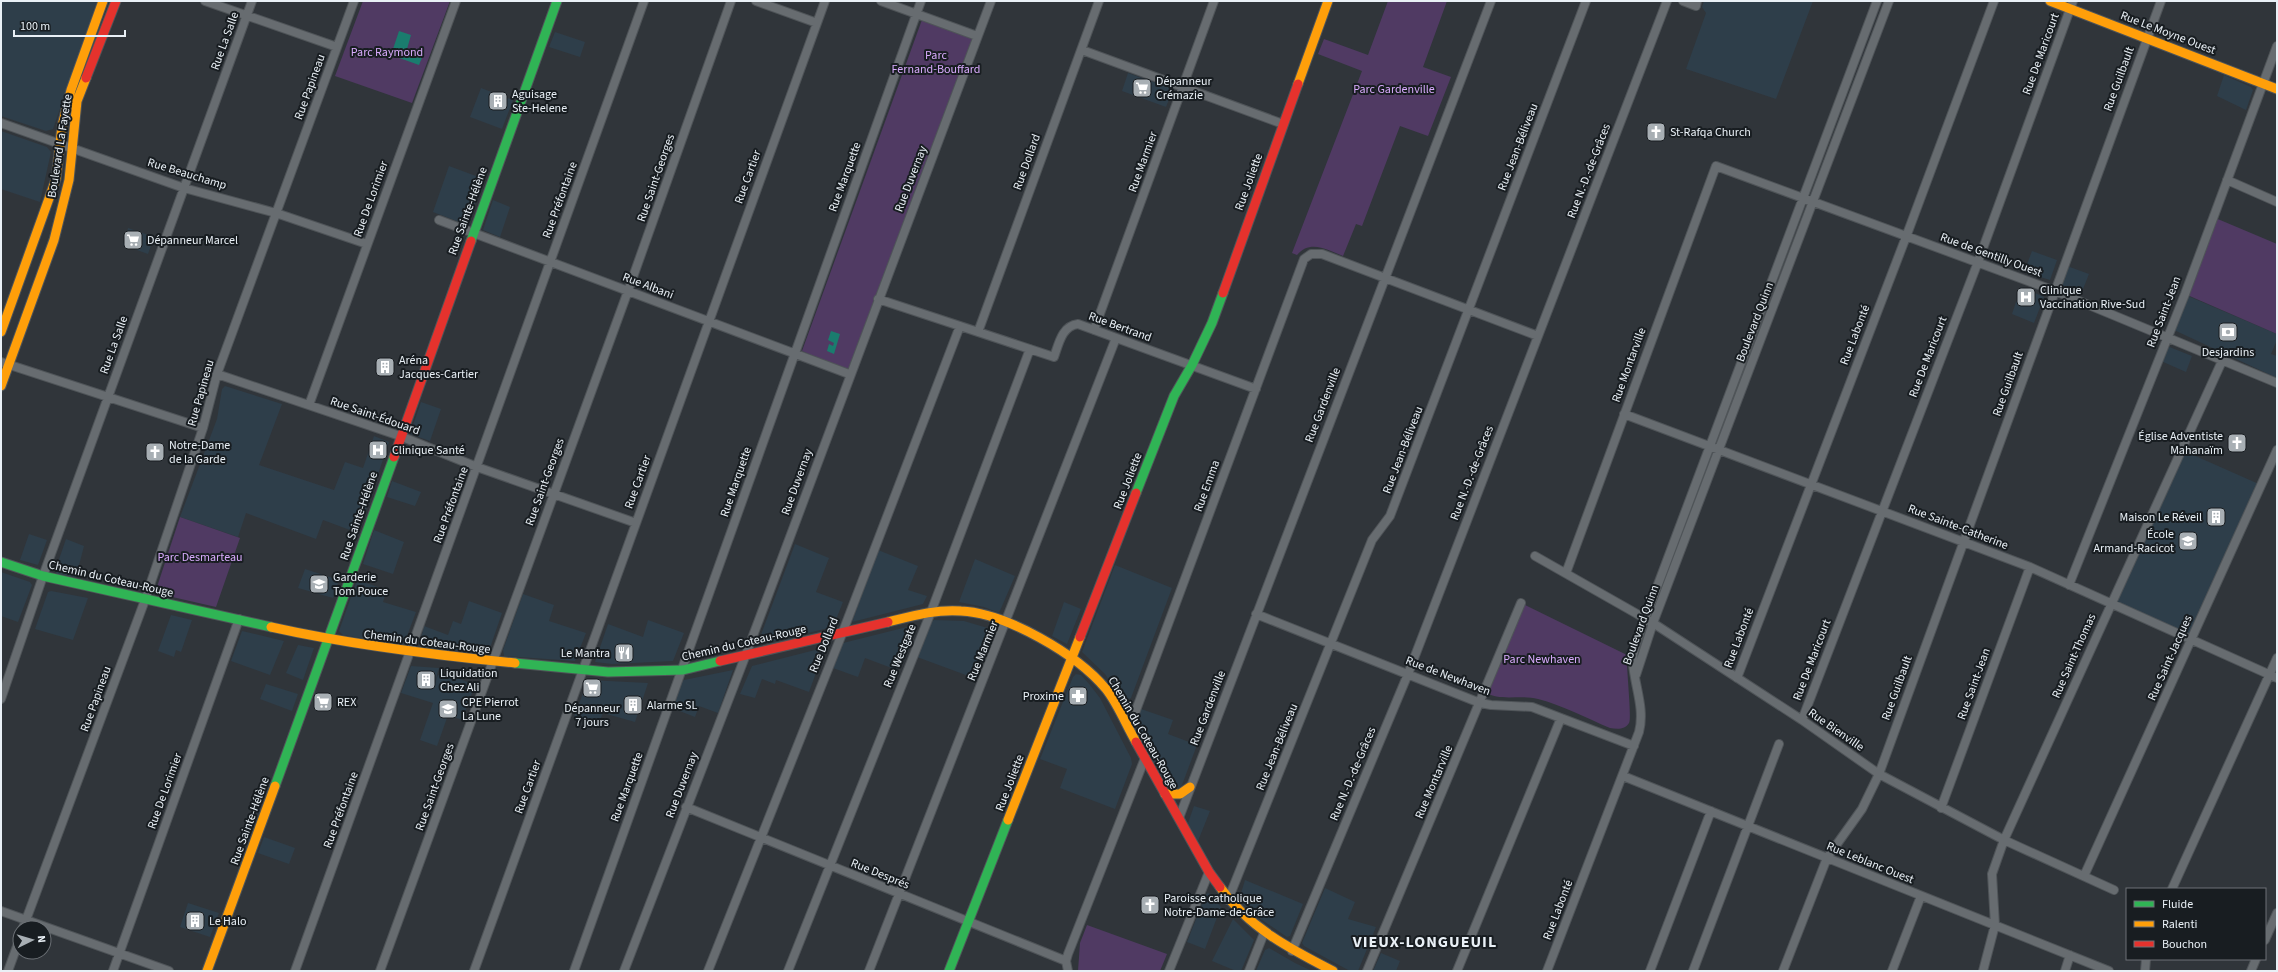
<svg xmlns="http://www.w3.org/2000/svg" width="2278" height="972" viewBox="0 0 2278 972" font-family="'Source Sans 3',sans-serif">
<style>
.built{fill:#2e3e4a}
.green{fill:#503a63}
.water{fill:#1a7c6e}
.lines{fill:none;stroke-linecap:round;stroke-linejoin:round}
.street-casing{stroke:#4f5458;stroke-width:10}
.fast-casing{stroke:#4f5458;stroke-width:11}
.slow-casing{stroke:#4f5458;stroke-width:11}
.jam-casing{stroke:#4f5458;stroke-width:11}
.street{stroke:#676c70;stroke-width:8}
.fast{stroke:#30b455;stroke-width:9}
.slow{stroke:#ff9f0a;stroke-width:9}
.jam{stroke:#e5322d;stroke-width:9}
.labels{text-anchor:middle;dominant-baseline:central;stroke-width:4;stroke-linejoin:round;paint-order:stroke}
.street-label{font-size:12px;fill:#e9f0f6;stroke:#181d21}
.park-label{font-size:12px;fill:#d9abfd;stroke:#181d21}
.poi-label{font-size:12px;fill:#e9f0f6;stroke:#181d21;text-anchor:start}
.district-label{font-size:16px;font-weight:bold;letter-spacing:1px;fill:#e9f0f6;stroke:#181d21}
</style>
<rect width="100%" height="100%" fill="#30353a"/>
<path class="built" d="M1 1H97L53 129 46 131 1 116Z
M1704 1H1813L1776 99 1686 69 1706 13 1702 7Z
M555 32 585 42 580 57 549 47Z
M1128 73 1170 88 1172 92 1166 107 1122 91Z
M2224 75 2251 87 2253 90 2246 110 2217 96Z
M481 88 513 100 502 129 470 117Z
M1 131 47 147 51 152 40 202 1 189Z
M449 166 484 179 467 225 433 212Z
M493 200 510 207 500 237 483 230Z
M128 228 154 237 148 254 123 245Z
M2032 251 2057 260 2050 280 2024 272Z
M2067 266 2089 274 2081 294 2061 285Z
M2021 287 2044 297 2034 323 2012 314Z
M2188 296 2277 334V340L2271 354 2277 356V378L2174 330Z
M2167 346 2192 356 2186 372 2161 361Z
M225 386 282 404 259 465 334 490 345 462 363 468 374 436 389 442 358 533 323 520 316 539 246 513 238 537 180 517 217 419 222 389Z
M421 402 441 409 430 441 410 434Z
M2182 450 2261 485 2192 640 2111 604Z
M392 481 421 492 415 506 387 497Z
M374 530 404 542 393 574 363 564Z
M29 534 47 540 38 565 20 560Z
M66 539 84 546 76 577 57 574 55 571Z
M795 544 829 558 816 592 843 602 833 627 761 644 759 640Z
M878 550 918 566 908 590 927 596 923 604 852 622Z
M975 559 1015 576 999 613 984 607 959 602Z
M1115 565 1172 588 1131 698 1125 701 1122 700 1105 674 1082 652Z
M305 569 339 580 333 598 298 588Z
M1 572 30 582 32 585 18 622 1 616Z
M357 580 387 590 383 602 416 612 404 644 400 645 343 635 339 631Z
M51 591 88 598 73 640 35 629 48 592Z
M523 594 554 605 549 621 586 633 575 661 504 656 503 650Z
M469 601 502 613 491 645 485 653 421 648 419 646 424 626 448 635 453 621 461 624Z
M1064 602 1081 609 1067 644 1052 636Z
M171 615 192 620 181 652 176 650 174 657 158 651Z
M648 620 684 633 673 661 612 664 595 662 608 624 643 637Z
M934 620 964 621 991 629 992 633 974 678 917 657 931 622Z
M911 626 913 629 897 670 865 658 858 677 833 668 843 643Z
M242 631 284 641 270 675 231 661Z
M298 645 314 648 303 680 286 673Z
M823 648 824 651 809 692 776 680 775 684 762 679 755 698 740 694 752 666Z
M411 666 439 668 434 686 438 675 455 677 475 685 462 720 448 715 437 746 420 740 433 703 401 693Z
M733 670 718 713 699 706 695 717 672 708 681 682 684 680Z
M1076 674 1081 675 1090 685 1100 698 1131 758 1132 764 1115 809 1060 788 1067 769 1040 759 1073 677Z
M588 680 648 683 635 722 603 713 598 725 574 717Z
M266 684 298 694 292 711 260 699Z
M1141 709 1173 720 1168 734 1197 745 1182 785 1179 788 1174 789 1165 784 1135 726Z
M1194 806 1210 811 1198 841 1188 823Z
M264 837 295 848 289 864 258 853Z
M1245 880 1303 904 1290 936 1287 937 1252 913 1239 900Z
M1325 888 1355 902 1348 919 1376 927 1358 971H1350L1304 946 1302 943Z
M1209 893 1221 907 1205 949 1187 942 1206 894Z
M188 903 219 913 210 937 180 927Z
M1233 919 1254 940 1241 971H1236L1212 961Z
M1269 948 1295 963 1312 971H1256L1265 950Z
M1381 953 1400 961 1396 971H1373Z"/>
<path class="green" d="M363 1H450L412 103 335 76Z
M1388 1H1447L1423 67 1451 77 1428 136 1400 126 1362 226 1356 224 1343 256C1328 250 1310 239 1297 255L1292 253 1362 71 1318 54 1324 39 1368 55Z
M923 17 974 38 848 371 802 351Z
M2213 217 2277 244V334L2185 294Z
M180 517 240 538 216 607 155 593Z
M1521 603 1627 655C1626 667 1632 718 1629 723 1625 730 1617 729 1610 728 1586 718 1562 705 1538 699 1520 694 1502 702 1484 692Z
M1087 925 1167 954 1160 971H1078L1080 943Z"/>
<path class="water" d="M399 31 411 35 407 49 423 55 419 65 391 55Z
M831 331 840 334 834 354 827 351 829 344 833 346 834 343 828 340Z"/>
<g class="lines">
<g class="street-casing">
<path id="street" d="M205 1 337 47
M756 1 817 23
M881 1 977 36
M1683 1 1696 6 1697 1
M1082 50 1283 124
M1 123 184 188 276 213 367 244
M2227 180 2277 202
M439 220 849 374
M878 299 1054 357C1059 343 1062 326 1078 324L1256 389
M1094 330 1214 1
M978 332 1099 1
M1 362 203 428
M217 374 400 436 477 467 636 523
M309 405 456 1
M1624 414 2030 567 2277 678
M1535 556 1653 623 1802 720 1879 774 2004 840 2114 890
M1566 573 1716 166 2055 291 2277 383
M2069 585 2185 294 2277 46
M1256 614 1480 703 1491 705 1532 707 1634 746
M1636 675 1653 623 1889 1
M1737 678 1906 237 1994 1
M1 699 43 576 252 1
M1802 720 1978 262 2073 1
M1129 729 1304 259 1311 254H1322L1538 336
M1623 776 2109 971
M686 807 1066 961
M1941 808 2030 567
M1179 818 1491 1
M2084 876 2277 450
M2172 889 2277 658
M1228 900 1372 540 1390 516 1586 1
M1 911 169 971
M23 928 145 600 203 428 217 374 354 1
M2265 940 2277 913
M1292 951 1408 674 1667 1
M8 971 20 938
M113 971 239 619
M295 971 644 1
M380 971 628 291 731 1
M474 971 825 1
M574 971 921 1
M624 971 745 657 991 1
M708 971 842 634 960 326
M788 971 931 612 1030 349
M869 971 1116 338
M1068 971 1066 961 1068 954 1145 758
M1169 971 1209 872
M1249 971 1264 933
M1367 971 1521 603
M1457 971 1561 718
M1547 971 1639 732C1645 709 1635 687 1633 664 1632 649 1640 633 1645 619L1877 1
M1650 971 1711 811
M1693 971 1779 744
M1783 971 1827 858 1862 809 1879 774 2161 1
M1892 971 1921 896
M1983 971 1995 925 1992 874 2004 840 2223 359
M2065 971 2070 955
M2145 971 2146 959
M2251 971 2256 959"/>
</g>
<g class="fast-casing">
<path id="fast" d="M471 241 557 1
M1136 493 1174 396 1192 365 1212 323 1223 293
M1 562 43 576 271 627
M515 663 608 672 683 670 720 661
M275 786 394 457
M949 971 1008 820"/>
</g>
<g class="slow-casing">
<path id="slow" d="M2050 1 2277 89
M1298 84 1328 1
M1 332 56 179 62 126 71 90 103 1
M1 386 54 240 69 180 77 101 86 78
M888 622C912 616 936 609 961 611 1006 613 1077 654 1106 689 1118 704 1126 725 1136 742
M271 627C352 645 433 655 515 663
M1165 794H1180L1190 787
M1008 820 1080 637
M1220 887C1248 927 1290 949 1333 971
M207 971 275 786"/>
</g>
<g class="jam-casing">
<path id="jam" d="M86 78 116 1
M1223 293 1298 84
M394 457 471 241
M1080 637 1136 493
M720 661 888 622
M1136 742 1209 872 1220 887"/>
</g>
<use href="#street" class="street"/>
<use href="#fast" class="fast"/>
<use href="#slow" class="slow"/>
<use href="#jam" class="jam"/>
</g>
<defs>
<g id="supermarket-square" transform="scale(1)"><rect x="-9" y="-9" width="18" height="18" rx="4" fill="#a8afb4" stroke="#181d21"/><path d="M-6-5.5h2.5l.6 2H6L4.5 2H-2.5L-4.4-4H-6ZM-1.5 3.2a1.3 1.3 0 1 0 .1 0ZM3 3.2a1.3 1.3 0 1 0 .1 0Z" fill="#fff"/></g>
<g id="building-square" transform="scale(1)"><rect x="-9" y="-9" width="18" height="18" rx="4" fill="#a8afb4" stroke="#181d21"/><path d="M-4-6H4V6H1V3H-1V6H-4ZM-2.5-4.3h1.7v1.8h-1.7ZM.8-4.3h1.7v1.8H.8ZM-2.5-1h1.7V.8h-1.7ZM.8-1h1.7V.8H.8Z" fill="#fff"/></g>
<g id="church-square" transform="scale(1)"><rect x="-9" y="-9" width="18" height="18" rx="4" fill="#a8afb4" stroke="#181d21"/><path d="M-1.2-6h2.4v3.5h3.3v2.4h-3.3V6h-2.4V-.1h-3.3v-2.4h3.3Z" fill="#fff"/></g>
<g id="hospital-square" transform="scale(1)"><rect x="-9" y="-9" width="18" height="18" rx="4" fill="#a8afb4" stroke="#181d21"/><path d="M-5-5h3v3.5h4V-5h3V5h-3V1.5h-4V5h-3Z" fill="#fff"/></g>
<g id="bank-square" transform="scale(1)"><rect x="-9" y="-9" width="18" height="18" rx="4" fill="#a8afb4" stroke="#181d21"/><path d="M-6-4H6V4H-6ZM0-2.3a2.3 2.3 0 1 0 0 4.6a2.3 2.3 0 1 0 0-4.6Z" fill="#fff"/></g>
<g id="school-square" transform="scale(1)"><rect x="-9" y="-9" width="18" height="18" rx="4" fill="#a8afb4" stroke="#181d21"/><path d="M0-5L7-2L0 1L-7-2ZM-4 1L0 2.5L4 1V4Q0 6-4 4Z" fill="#fff"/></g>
<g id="restaurant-square" transform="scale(1)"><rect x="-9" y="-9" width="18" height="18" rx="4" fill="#a8afb4" stroke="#181d21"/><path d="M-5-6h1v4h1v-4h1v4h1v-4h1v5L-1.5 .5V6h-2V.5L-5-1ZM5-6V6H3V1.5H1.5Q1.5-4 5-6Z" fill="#fff"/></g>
<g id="pharmacy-square" transform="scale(1)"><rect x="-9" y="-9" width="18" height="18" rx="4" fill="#a8afb4" stroke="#181d21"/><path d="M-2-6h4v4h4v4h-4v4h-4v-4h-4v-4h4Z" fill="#fff"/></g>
</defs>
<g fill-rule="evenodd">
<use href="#supermarket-square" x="1142" y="88"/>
<use href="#building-square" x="498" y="101"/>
<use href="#church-square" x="1656" y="132"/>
<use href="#supermarket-square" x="133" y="240"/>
<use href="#hospital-square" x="2026" y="297"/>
<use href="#bank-square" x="2228" y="332"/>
<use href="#building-square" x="385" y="367"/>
<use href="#church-square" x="2237" y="443"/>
<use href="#hospital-square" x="378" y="450"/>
<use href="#church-square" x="155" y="452"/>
<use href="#building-square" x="2216" y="517"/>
<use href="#school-square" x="2188" y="541"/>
<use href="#school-square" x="319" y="584"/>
<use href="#restaurant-square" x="624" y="653"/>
<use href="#building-square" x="426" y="680"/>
<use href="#supermarket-square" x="592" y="688"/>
<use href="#pharmacy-square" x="1078" y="696"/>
<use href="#supermarket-square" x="323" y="702"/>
<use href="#building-square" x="633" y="705"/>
<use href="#school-square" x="448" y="709"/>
<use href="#church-square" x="1150" y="905"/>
<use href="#building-square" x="195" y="921"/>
</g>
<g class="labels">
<g class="street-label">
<text transform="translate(2168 33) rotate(21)">Rue Le Moyne Ouest</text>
<text transform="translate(225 41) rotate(-70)">Rue La Salle</text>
<text transform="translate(2041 54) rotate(-70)">Rue De Maricourt</text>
<text transform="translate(2119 79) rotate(-70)">Rue Guilbault</text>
<text transform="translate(310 87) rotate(-70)">Rue Papineau</text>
<text transform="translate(60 146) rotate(-81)">Boulevard La Fayette</text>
<text transform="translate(1518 147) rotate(-69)">Rue Jean-Béliveau</text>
<text transform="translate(1027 162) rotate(-70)">Rue Dollard</text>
<text transform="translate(1143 162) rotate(-70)">Rue Marmier</text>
<text transform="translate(1589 171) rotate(-69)">Rue N.-D.-de-Grâces</text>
<text transform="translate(187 174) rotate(17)">Rue Beauchamp</text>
<text transform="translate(748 177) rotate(-70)">Rue Cartier</text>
<text transform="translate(845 177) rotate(-70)">Rue Marquette</text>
<text transform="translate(656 178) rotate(-71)">Rue Saint-Georges</text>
<text transform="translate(911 179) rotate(-69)">Rue Duvernay</text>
<text transform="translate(1249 182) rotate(-70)">Rue Joliette</text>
<text transform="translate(371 199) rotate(-70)">Rue De Lorimier</text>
<text transform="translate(560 200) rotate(-70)">Rue Préfontaine</text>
<text transform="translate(468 211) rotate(-70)">Rue Sainte-Hélène</text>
<text transform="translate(1991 255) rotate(20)">Rue de Gentilly Ouest</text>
<text transform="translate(648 286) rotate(21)">Rue Albani</text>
<text transform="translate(2164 312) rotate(-69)">Rue Saint-Jean</text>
<text transform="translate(1755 322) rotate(-69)">Boulevard Quinn</text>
<text transform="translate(1120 327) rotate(20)">Rue Bertrand</text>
<text transform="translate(1855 335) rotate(-69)">Rue Labonté</text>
<text transform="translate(114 345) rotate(-70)">Rue La Salle</text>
<text transform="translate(1928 357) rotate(-69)">Rue De Maricourt</text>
<text transform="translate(1629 365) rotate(-70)">Rue Montarville</text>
<text transform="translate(2008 384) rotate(-70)">Rue Guilbault</text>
<text transform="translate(201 393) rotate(-74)">Rue Papineau</text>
<text transform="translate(1323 405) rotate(-69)">Rue Gardenville</text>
<text transform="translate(375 416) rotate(19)">Rue Saint-Édouard</text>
<text transform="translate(1403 450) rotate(-69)">Rue Jean-Béliveau</text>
<text transform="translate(1472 473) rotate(-69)">Rue N.-D.-de-Grâces</text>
<text transform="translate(1128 481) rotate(-69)">Rue Joliette</text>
<text transform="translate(545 482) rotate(-70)">Rue Saint-Georges</text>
<text transform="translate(638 482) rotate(-70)">Rue Cartier</text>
<text transform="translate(736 482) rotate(-71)">Rue Marquette</text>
<text transform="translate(797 482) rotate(-70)">Rue Duvernay</text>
<text transform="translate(1207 486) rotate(-70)">Rue Emma</text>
<text transform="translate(451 505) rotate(-70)">Rue Préfontaine</text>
<text transform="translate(359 516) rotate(-71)">Rue Sainte-Hélène</text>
<text transform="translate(1958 527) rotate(21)">Rue Sainte-Catherine</text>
<text transform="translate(111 579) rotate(13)">Chemin du Coteau-Rouge</text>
<text transform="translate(1641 625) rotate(-70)">Boulevard Quinn</text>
<text transform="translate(1739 638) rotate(-69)">Rue Labonté</text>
<text transform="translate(427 642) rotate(7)">Chemin du Coteau-Rouge</text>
<text transform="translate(744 643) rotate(-13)">Chemin du Coteau-Rouge</text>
<text transform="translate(824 645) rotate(-68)">Rue Dollard</text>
<text transform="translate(983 651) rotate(-68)">Rue Marmier</text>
<text transform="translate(900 656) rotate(-68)">Rue Westgate</text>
<text transform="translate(2074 656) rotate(-66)">Rue Saint-Thomas</text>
<text transform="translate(2170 658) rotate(-66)">Rue Saint-Jacques</text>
<text transform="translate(1812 660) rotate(-69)">Rue De Maricourt</text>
<text transform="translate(1448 676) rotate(21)">Rue de Newhaven</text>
<text transform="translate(1974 684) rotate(-70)">Rue Saint-Jean</text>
<text transform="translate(1897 688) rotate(-70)">Rue Guilbault</text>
<text transform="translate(96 699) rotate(-70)">Rue Papineau</text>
<text transform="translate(1208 708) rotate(-69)">Rue Gardenville</text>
<text transform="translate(1836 730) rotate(35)">Rue Bienville</text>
<text transform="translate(1143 733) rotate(60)">Chemin du Coteau-Rouge</text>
<text transform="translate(1277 747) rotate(-68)">Rue Jean-Béliveau</text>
<text transform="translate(1353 774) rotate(-67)">Rue N.-D.-de-Grâces</text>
<text transform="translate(1434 782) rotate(-67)">Rue Montarville</text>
<text transform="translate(1010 783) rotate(-69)">Rue Joliette</text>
<text transform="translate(682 785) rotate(-69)">Rue Duvernay</text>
<text transform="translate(435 787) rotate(-70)">Rue Saint-Georges</text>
<text transform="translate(528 787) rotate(-70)">Rue Cartier</text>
<text transform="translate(627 787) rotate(-70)">Rue Marquette</text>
<text transform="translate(165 791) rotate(-70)">Rue De Lorimier</text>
<text transform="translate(341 810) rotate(-70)">Rue Préfontaine</text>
<text transform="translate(250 821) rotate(-70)">Rue Sainte-Hélène</text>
<text transform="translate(1870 863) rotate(22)">Rue Leblanc Ouest</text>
<text transform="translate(880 874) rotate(22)">Rue Després</text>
<text transform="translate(1558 910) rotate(-69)">Rue Labonté</text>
</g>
<g class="park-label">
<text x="387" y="52">Parc Raymond</text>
<text x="936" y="55">Parc<tspan x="936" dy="14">Fernand-Bouffard</tspan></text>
<text x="1394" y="89">Parc Gardenville</text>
<text x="200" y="557">Parc Desmarteau</text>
<text x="1542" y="659">Parc Newhaven</text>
</g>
<g class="poi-label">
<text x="1156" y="81">Dépanneur<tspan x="1156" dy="14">Crémazie</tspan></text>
<text x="512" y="94">Aguisage<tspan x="512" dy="14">Ste-Helene</tspan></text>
<text x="1670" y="132">St-Rafqa Church</text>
<text x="147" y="240">Dépanneur Marcel</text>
<text x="2040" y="290">Clinique<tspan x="2040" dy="14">Vaccination Rive-Sud</tspan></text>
<text x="2228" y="352" text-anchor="middle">Desjardins</text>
<text x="399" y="360">Aréna<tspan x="399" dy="14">Jacques-Cartier</tspan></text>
<text x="2223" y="436" text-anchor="end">Église Adventiste<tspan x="2223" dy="14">Mahanaïm</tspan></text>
<text x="169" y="445">Notre-Dame<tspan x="169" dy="14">de la Garde</tspan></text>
<text x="392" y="450">Clinique Santé</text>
<text x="2202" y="517" text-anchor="end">Maison Le Réveil</text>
<text x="2174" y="534" text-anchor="end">École<tspan x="2174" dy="14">Armand-Racicot</tspan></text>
<text x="333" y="577">Garderie<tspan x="333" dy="14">Tom Pouce</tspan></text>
<text x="610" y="653" text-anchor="end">Le Mantra</text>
<text x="440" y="673">Liquidation<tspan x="440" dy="14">Chez Ali</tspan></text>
<text x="1064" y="696" text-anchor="end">Proxime</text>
<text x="337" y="702">REX</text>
<text x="462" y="702">CPE Pierrot<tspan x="462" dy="14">La Lune</tspan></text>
<text x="647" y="705">Alarme SL</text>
<text x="592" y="708" text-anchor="middle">Dépanneur<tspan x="592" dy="14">7 jours</tspan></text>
<text x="1164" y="898">Paroisse catholique<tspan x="1164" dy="14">Notre-Dame-de-Grâce</tspan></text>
<text x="209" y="921">Le Halo</text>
</g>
<g class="district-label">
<text x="1425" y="942">VIEUX-LONGUEUIL</text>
</g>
</g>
<rect width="2278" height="972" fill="none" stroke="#e9f0f6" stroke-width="4"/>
<rect x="2126" y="888" width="140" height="72" fill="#181d21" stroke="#6c7176"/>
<rect x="2134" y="901" width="20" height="6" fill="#30b455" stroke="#6c7176"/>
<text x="2162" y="908" font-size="12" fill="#e9f0f6">Fluide</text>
<rect x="2134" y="921" width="20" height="6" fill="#ff9f0a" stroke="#6c7176"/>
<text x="2162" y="928" font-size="12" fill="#e9f0f6">Ralenti</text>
<rect x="2134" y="941" width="20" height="6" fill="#e5322d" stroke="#6c7176"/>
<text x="2162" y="948" font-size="12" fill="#e9f0f6">Bouchon</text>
<g transform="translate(32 940) rotate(85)"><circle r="19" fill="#181d21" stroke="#6c7176"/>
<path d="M0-3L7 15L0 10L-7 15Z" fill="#a8afb4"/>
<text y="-6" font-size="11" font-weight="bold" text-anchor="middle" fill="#e9f0f6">N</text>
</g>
<path d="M14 30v6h111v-6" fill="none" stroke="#e9f0f6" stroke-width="2"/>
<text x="20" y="30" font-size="12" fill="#e9f0f6" stroke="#181d21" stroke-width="3" paint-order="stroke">100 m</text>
</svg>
